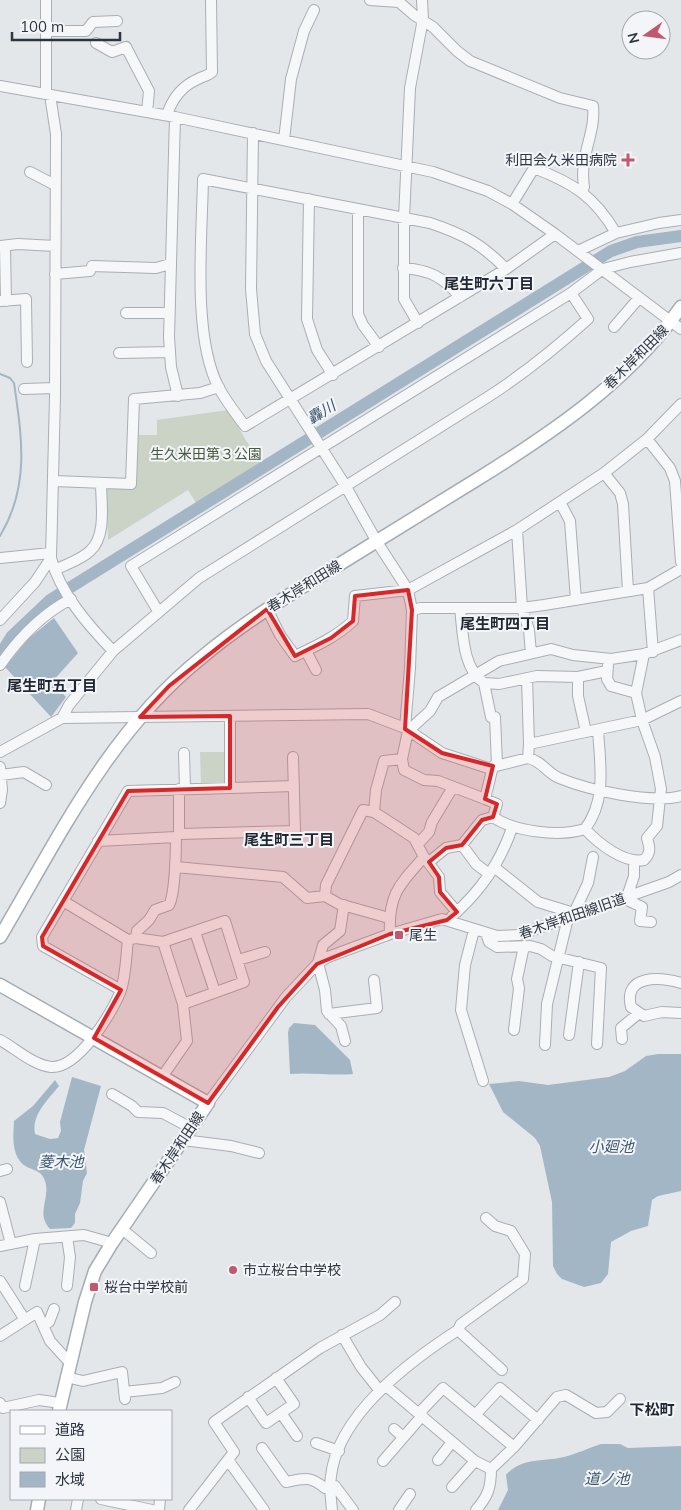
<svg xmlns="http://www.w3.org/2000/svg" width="681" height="1510" viewBox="0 0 681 1510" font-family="Mulish,'Noto Sans JP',sans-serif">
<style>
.green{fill:#cad3c6}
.water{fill:#a3b6c6}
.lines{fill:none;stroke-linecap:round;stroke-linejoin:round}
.stream{stroke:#a3b6c6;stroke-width:2}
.river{stroke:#a3b6c6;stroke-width:12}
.minor-casing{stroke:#a9aeb4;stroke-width:12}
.major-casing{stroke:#a4acb4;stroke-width:15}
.minor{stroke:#f6f7f9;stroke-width:10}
.major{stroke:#fff;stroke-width:12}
.marked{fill:#d62828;fill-opacity:0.2;stroke:#d62828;stroke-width:4;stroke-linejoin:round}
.poi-dot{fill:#c0586e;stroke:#f3f5f8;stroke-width:2}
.labels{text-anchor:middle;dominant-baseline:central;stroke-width:4;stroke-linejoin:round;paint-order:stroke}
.poi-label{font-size:14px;fill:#2d3541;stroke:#f3f5f8;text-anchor:start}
.street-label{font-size:14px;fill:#2d3541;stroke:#f3f5f8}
.park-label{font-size:14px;fill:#445b3c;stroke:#f3f5f8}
.neighbourhood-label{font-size:15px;font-weight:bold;fill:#1f2732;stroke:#f3f5f8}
.water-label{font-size:15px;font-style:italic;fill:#3c5670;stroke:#f3f5f8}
</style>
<rect width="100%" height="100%" fill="#e4e7ea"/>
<path class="green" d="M228 410 262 467 198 506 188 490 108 540 106 483 134 486 133 435H157V420Z
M200 752H227V780L224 784 201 785Z"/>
<path class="water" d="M54 618 78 653 52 682 66 697 51 717 5 667 29 638Z
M294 1023 315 1025 350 1060 353 1074C332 1076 311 1072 290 1074L288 1033 289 1028Z
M658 1054H681V1191L658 1196 652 1200 648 1226 631 1231 611 1242 608 1274 601 1283 584 1287 562 1279 557 1274 553 1266 552 1202 540 1146 535 1138 503 1112 489 1084 519 1081 548 1085 609 1077 625 1071 646 1056Z
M72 1077 101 1086 84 1150 87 1173 83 1181 80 1203 75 1214V1223L71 1228 50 1229C35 1213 51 1198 45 1181 42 1171 35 1171 27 1167 11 1158 13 1137 14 1121L33 1106 55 1080 59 1086C48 1100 31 1115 35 1134L50 1139 58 1138 61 1131 60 1122Z
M601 1444H620L628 1448 681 1446V1510H498L508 1490 506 1475C522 1457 543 1462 564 1457 576 1454 589 1448 601 1444Z"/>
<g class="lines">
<path class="stream" d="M0 374 10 378 14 383C22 438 30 486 0 536"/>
<path class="river" d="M0 655 12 636 50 600 611 251 637 242 681 236"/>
<g class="minor-casing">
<path id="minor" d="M370 0 399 2 414 15 433 27 457 51 470 61 560 98 593 106C596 134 579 155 584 187L582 191
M47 31H86L93 22 117 21
M96 43 112 52 126 47 149 91 147 112
M0 86 175 117 433 172 488 191 512 204 555 234 681 329
M46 94V0
M167 115C172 99 182 86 198 79 203 76 208 76 212 72L211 0
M175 117 169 337 171 367 178 396
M253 133 251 289 255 334 266 361 345 485 377 542 408 590 412 610 410 668 405 728
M284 140 291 79 304 31 314 10
M30 172 55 185
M309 199 307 319 317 350 333 375
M512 204 534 168C573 183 594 196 616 233
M358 209V314L363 325 379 347
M0 246 18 244 55 246
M5 246 6 301
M578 251 616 233 659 223 681 220
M92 266 156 268 170 264
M403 268C430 270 443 277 460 297
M506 269C482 244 463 234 430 223L203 179C202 237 192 338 219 388 226 401 236 414 245 426L506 269 555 234
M55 274 90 271
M0 301 26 299 27 362
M126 313H169
M418 323 404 299V218L410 88 423 19 422 0
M614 327 639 298
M119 353 170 352
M24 389 55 388
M647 439 670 468 675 481 681 562
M604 473 620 493 623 504 628 591
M54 481 131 484 134 399 200 393 219 387
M560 502 570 521 576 600
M517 530 522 608 529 630 531 653
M0 558 51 553
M51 558C60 593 88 625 113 651
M55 570C66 564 81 560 90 551 107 536 101 503 101 483
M648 588 653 652
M460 608C463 632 462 668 484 683L491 717H495L497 765
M267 609 280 635 295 656C316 646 336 637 353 621L355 596 408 590 517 530 604 473 647 439 681 404
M412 610 421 608H522L544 605 648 588 681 569
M158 611 131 566 571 293 603 269 630 262 681 253
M0 620 35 582 51 558 55 396 56 134 50 95
M306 651 316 670
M0 665C19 638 42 614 71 599
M608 665 607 679 611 686 636 693
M578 677V696L586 732
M527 678 529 744
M484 683 499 684 537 676 578 677 607 671
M230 716V788
M62 718 69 705 113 651 199 578 491 395C526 372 557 347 588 319L571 293
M0 752 62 718 368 714 405 728 442 753 488 768 528 758 529 744 642 720 681 701
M184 753 185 789
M528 758C542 761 547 773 559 778 588 790 651 804 681 796
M493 766 485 799 438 781 424 780 404 770 402 759 408 731 430 711 438 697 499 661 551 649 573 655 611 659 644 654
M0 767 2 790 0 803
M1 775 24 772 46 785
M179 789V834L295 831 293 757
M485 799 497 804 493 817C515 832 560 837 585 829 607 800 600 764 598 730
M374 812 376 790 384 761 402 759
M585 829C598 843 624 864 644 860 651 853 650 848 647 838L657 826 661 789 655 757 642 720 636 693 644 654 681 640
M98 841 176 837
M418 844 429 832 432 822 453 787
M429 862 446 848 462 845
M176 867 283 877 307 898 325 896 339 904 389 918
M494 867 538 902 574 913 575 916
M489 874 476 864 462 845 482 820 493 817
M325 896 326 885 363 810 374 812 414 838 424 857 439 877 440 892 457 912
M627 897 634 876V861
M623 898 642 907 640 921 651 922
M344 905 340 931 323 945 318 963 325 990 327 1011 341 1026 345 1041
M574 913 588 883 593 857
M452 916C480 892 500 863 512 828
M474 930 465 965 461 1010 483 1081
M195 932 215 992
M486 933 489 942 497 947 530 946 541 949 552 956 601 968 597 1044
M390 934C388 895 399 885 424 857
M136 938 163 942 183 1004 187 1041 162 1077
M132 939 136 938 137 931 149 920 155 910 169 905C175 895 176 851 176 837L179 834
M163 942 225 921 244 982 183 1004
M238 960 265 952
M681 983C660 977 623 974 631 1007L644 1016 662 1012 681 1013
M121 990 43 946 42 937 128 791 294 786
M329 1014 377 1008 374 980
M514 1030 519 988 517 979 524 946
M569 1035 579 962
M622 1039 621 1028 638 1014
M0 1040C15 1048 33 1065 51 1067 78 1069 113 1012 121 990 126 975 126 956 128 940L63 901
M545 1045 547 1004 568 918
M112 1094 132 1106 138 1112 163 1113 191 1128
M208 1103 286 997 317 964 328 957 390 934 442 919 497 936 519 935 669 882 681 875
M183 1140 231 1146 259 1153
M0 1171 7 1169
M0 1202 11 1244
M122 1229 151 1253
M67 1237 70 1257 67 1286
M0 1246 35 1239 84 1235 112 1243
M0 1281 25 1320
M25 1286 35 1239
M43 1325 49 1322 54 1309
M458 1330 502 1370
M342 1335 361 1367 380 1391
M0 1336 37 1312 50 1341 70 1363
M66 1377 83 1381 122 1372 125 1399
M386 1386 475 1461 491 1469
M124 1392 162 1388 175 1382
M248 1397 266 1423 294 1404 276 1378
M0 1403 3 1408 39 1400 60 1403
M281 1413 297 1436
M476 1414 500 1388 538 1420
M394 1429 403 1437
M316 1443 339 1451
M262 1448 286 1482C305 1478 310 1476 325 1488L335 1486 353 1510
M228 1460 264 1510
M438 1460 452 1442
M383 1461 421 1417 422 1410 443 1388 514 1447
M452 1487 475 1461
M101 1499 152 1510
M76 1510 78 1499
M159 1510 160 1499
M189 1510 234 1452 214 1422 320 1348 380 1315 395 1302
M332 1510C331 1499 329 1487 331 1476 338 1414 410 1361 458 1330L461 1324 523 1279 525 1254 511 1231 495 1226 486 1218
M399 1510 410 1494
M476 1510C488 1496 491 1488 491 1469L514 1447 557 1397 566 1395 596 1413 607 1412 620 1399"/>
</g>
<g class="major-casing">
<path id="major" d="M0 937C59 837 109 732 201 658 245 621 294 592 343 562 387 535 431 508 476 480 552 433 629 381 681 307
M0 985 208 1103 112 1243 95 1271 85 1302 59 1411
M37 1510 39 1499"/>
</g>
<use href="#minor" class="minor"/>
<use href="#major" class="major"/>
</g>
<path class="marked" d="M408 590 412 610 405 729 442 753 493 766 485 799 497 804 493 817 482 820 462 845 446 848 429 862 439 877 440 892 457 912 447 920 390 934 317 964 278 1007 208 1103 94 1038 121 990 43 946 42 937 128 791 230 788V716L140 717 169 686 267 609 295 656 331 638 353 621 355 596Z"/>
<g class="poi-dot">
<path d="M625.5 152.5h5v5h5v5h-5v5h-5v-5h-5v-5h5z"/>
<rect x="394" y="930" width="10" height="10" rx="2.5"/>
<circle cx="233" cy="1270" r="5"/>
<rect x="89" y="1282" width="10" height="10" rx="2.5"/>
</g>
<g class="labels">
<g class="poi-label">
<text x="617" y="160" text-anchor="end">利田会久米田病院</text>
<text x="409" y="935">尾生</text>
<text x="243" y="1270">市立桜台中学校</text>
<text x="104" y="1287">桜台中学校前</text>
</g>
<g class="street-label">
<text transform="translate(636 357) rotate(-45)">春木岸和田線</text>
<text transform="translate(304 586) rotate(-32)">春木岸和田線</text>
<text transform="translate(572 916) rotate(-19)">春木岸和田線旧道</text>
<text transform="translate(177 1148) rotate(-56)">春木岸和田線</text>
</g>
<g class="park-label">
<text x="206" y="454">生久米田第３公園</text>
</g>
<g class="neighbourhood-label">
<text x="489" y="283">尾生町六丁目</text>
<text x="505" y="623">尾生町四丁目</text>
<text x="52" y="685">尾生町五丁目</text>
<text x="289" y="839">尾生町三丁目</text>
<text x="652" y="1409">下松町</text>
</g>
<g class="water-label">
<text transform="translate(321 412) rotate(-32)">轟川</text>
<text x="611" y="1146">小廻池</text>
<text x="61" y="1161">菱木池</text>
<text x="607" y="1478">道ノ池</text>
</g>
</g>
<rect x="10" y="1410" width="162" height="90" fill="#f3f5f8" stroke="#a4a8af"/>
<rect x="20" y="1426" width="25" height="8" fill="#ffffff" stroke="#a4a8af"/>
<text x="55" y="1435" font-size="15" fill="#2d3541">道路</text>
<rect x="20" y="1448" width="25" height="15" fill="#cad3c6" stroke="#a4a8af"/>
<text x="55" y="1460" font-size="15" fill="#2d3541">公園</text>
<rect x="20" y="1472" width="25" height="15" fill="#a3b6c6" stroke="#a4a8af"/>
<text x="55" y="1485" font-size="15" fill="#2d3541">水域</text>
<g transform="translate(646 35) rotate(256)"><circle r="24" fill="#f3f5f8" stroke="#a4a8af"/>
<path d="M0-4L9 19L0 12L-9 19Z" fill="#c0586e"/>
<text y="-8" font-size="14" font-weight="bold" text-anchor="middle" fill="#2d3541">N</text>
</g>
<path d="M12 32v8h108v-8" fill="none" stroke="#2d3541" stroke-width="2.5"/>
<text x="20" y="32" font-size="15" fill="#2d3541" stroke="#f3f5f8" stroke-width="4" paint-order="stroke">100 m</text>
</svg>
